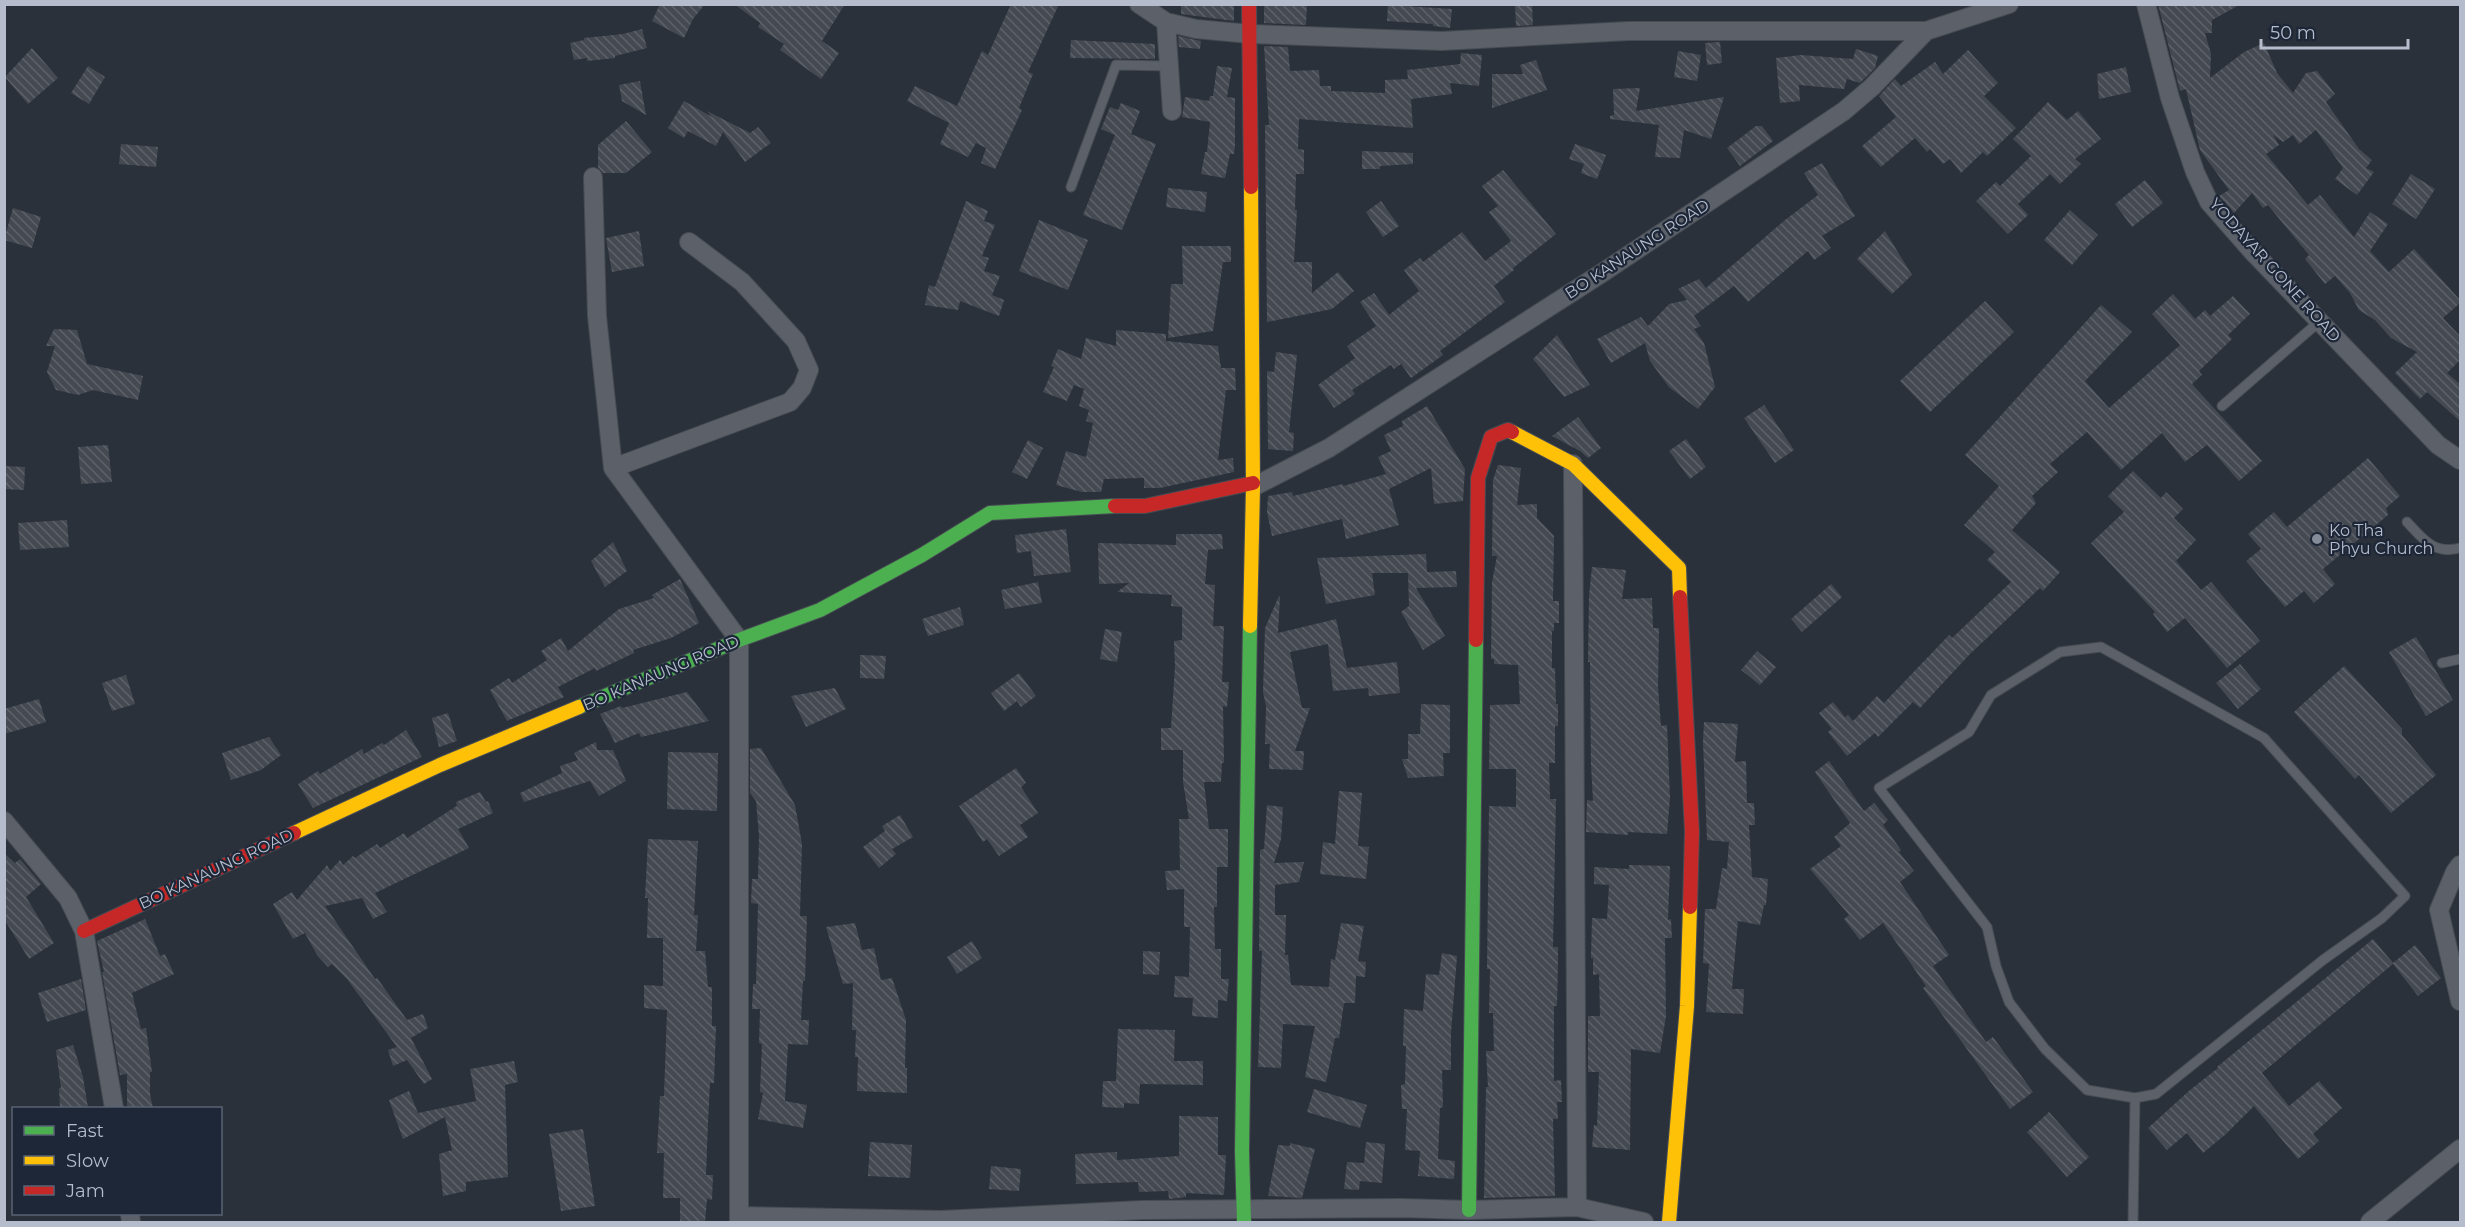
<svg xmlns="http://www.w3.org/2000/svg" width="2465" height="1227" viewBox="0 0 2465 1227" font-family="Montserrat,sans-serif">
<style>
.building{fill:url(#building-back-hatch)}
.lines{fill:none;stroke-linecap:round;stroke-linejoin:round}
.lane-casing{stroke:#474c53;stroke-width:11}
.street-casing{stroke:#474c53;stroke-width:20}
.fast-casing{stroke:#474c53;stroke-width:16}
.slow-casing{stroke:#474c53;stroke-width:16}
.jam-casing{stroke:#474c53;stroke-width:16}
.lane{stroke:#5b6069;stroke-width:9}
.street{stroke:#5b6069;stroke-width:18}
.fast{stroke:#4caf50;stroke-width:14}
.slow{stroke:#ffc107;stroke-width:14}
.jam{stroke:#c62828;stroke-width:14}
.poi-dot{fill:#858c99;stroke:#1d2737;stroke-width:2}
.labels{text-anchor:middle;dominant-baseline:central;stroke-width:4.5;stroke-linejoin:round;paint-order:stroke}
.street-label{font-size:16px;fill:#b5bdcc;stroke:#1d2737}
.poi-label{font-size:16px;fill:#b5bdcc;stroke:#1d2737;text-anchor:start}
</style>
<defs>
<pattern id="building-back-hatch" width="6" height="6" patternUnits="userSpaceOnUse" patternTransform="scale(1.5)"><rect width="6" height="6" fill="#444952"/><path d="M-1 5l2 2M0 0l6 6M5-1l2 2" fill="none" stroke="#5d616a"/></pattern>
</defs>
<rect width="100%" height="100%" fill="#2b313b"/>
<path class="building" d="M660 4H705L693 19 684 38 652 21Z
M734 4H845L822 41 839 53 821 79 780 50 784 44 758 27 760 23Z
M1011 4H1059L1028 72 1033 74 1019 108 1022 110 995 169 981 163 986 148 976 143 968 157 940 144 949 123 907 101 915 86 957 106 982 51 988 55Z
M1181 4H1234V21L1181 14Z
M1264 4H1307L1306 25 1264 23Z
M1515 4H1532L1533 25 1516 26Z
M2158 4H2241L2212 20V33H2205L2211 54 2210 78 2244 52 2264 43 2277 73 2293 93 2306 73 2317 71 2335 94 2326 102 2359 149 2372 160 2366 168 2374 172 2357 195 2335 179 2343 168 2316 130 2299 144 2293 135 2283 142 2273 135 2279 145 2266 154 2308 205 2320 195 2354 237 2370 212 2388 224 2370 251 2389 272 2414 249 2460 300V303L2443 318 2460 336V360L2447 373 2460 384V421L2427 392 2420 399 2395 373 2417 352 2391 338 2375 320 2359 310 2350 293 2335 276 2325 284 2305 259 2309 255 2268 205 2263 208 2252 193 2234 213 2219 196 2229 190 2200 150 2186 89 2180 91Z
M1388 5 1452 9 1450 28 1433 26V24L1387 21Z
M642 29 647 48 615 56V58L587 61V58L574 60 570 43 584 40V38L623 34Z
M1178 36 1201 41 1200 49 1179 47Z
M1071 40 1155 44V59L1070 58Z
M1720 42 1722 63 1707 65 1705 43Z
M1264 46 1288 47 1290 71 1319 70 1320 86H1331V91L1385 93V80L1408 79 1407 70 1460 64 1461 53 1482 55 1479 86 1450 83 1452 94 1411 99 1413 128 1299 119 1298 149 1304 150V174H1296L1295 210H1297L1294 262H1312V293L1338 272 1354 291 1332 309 1267 322 1265 125H1269Z
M32 48 58 78 28 104 5 77Z
M1856 49 1878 56 1875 68 1860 83 1847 79 1844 89 1799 85 1800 101 1780 103 1776 58 1801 55 1853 59Z
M1968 50 1998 83 1984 96 2016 128 1987 156 1983 152 1961 173 1950 159 1943 164 1930 149 1927 152 1915 138 1881 167 1862 146 1896 117 1879 96 1895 79 1901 86 1935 62 1943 74Z
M1678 51 1701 55 1697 81 1674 77Z
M1536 60 1547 90 1492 108V74H1523L1520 65Z
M88 66 105 77 89 104 71 93Z
M1217 66 1232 68 1227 97 1235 98V145L1234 154H1230L1225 178 1201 174 1205 152H1207L1210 122 1182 117 1185 97 1209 101 1210 96H1213Z
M2126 67 2131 92 2099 99 2097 74Z
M640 81 646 115 622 101 619 85Z
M1640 88 1636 111 1724 97 1711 139 1684 130 1680 158 1655 157 1659 125 1610 119V116L1614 115 1613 89Z
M684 101 712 117 707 111 750 133 758 127 771 143 745 162 723 132 716 146 688 131 684 138 668 128Z
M2048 102 2067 120 2078 111 2101 139 2075 159 2081 164 2060 184 2050 174 2018 204 2028 215 2008 234 1976 201 1996 182 2000 186 2031 156 2013 139Z
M1121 103 1140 111 1131 134 1156 144 1122 230 1083 215 1115 135 1101 129 1110 107 1118 110Z
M626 121 652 152 626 173H603L598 167V145Z
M1756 126H1762L1773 141 1740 166 1727 148Z
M121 144 158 147 156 167 119 164Z
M1575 144 1606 155 1597 179 1581 173 1584 164 1569 159Z
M1362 151 1413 153V164L1380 166V169H1362Z
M1822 163 1855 216 1822 236 1831 248 1814 260 1808 251 1748 302 1734 286 1694 316 1701 326 1694 329 1704 343 1715 387 1698 409 1669 387 1650 361 1645 343 1611 363 1597 339 1641 317 1648 326 1669 304 1687 300 1678 289 1699 279 1706 288 1785 220 1818 195 1804 173Z
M1503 170 1556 234 1513 268 1514 270 1494 286 1505 302 1440 351 1443 355 1411 378 1401 364 1394 369 1391 365 1352 390 1355 394 1334 408 1318 385 1355 358 1347 346 1376 326 1360 302 1374 293 1389 315 1419 291 1404 270 1420 258 1423 262 1462 232 1485 261 1511 241 1489 212 1498 206 1482 186Z
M2411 174 2435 189 2416 219 2392 204Z
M2145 180 2163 203 2132 227 2115 204Z
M1168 188 1207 192 1205 212 1166 207Z
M966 201 988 211 984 221 995 225 982 256 989 258 984 271 1000 276 992 295 1004 300 999 316 960 301 958 310 925 305 929 285 935 287Z
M1381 201 1399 226 1383 237 1366 212Z
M13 208 41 217 32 248 4 240Z
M2070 210 2098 235 2072 265 2044 240Z
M1039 220 1088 240 1068 290 1019 271Z
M639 231 644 266 612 272 606 238Z
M1885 231 1912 275 1892 294 1857 259Z
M1182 246H1231V262H1223L1213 331 1168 338 1171 284H1183Z
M2173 294 2195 319 2205 310 2210 316 2233 296 2250 314 2228 335 2232 339 2199 371 2202 375 2192 384 2262 461 2239 481 2207 445 2185 462 2162 433 2121 470 2087 432 2050 464 2058 472 2032 496 2036 503 2012 530 2060 572 2043 591 2040 588 1969 655 1920 708 1913 702 1878 737 1875 733 1847 756 1828 732 1832 729 1819 713 1833 702 1845 717 1848 715 1853 721 1877 696 1884 703 1949 635 1952 638 2011 582 1987 560 1995 552 1964 525 1999 486 1965 455 2101 305 2132 332 2085 381 2109 408 2180 345 2152 314Z
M1985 301 2014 332 1930 412 1900 381Z
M54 329 77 330 87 364 143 376 138 400 93 390 78 395 56 390 47 372 55 346H46Z
M1116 330 1166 334V341L1218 346 1221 368H1235L1236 390H1226L1218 460 1233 458 1234 472 1160 488H1144V478L1104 479 1101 492H1082L1056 485 1066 451 1086 457 1093 423 1086 421 1089 410 1079 406 1084 389 1074 385 1067 401 1043 392 1054 367 1051 366 1058 349 1081 359 1086 338 1116 346Z
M1557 335 1590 385 1564 397 1533 359Z
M1276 352 1297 355 1289 432 1294 433 1293 451 1268 449 1267 371 1274 372Z
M1764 405 1794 450 1775 463 1744 418Z
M1427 406 1465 469 1463 501 1434 504 1431 468 1389 489 1399 525 1346 539 1342 519 1272 536 1267 512 1268 496 1292 492 1293 496 1343 484V486L1386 474 1378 457 1391 451 1384 435 1403 426 1402 421Z
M1578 417 1601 448 1588 458 1580 451 1552 436Z
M1686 439 1706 467 1690 479 1669 451Z
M1028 440 1043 448 1027 479 1012 472Z
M108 445 112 482 81 484 78 447Z
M2368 458 2400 496 2386 508 2388 515 2323 569 2335 584 2314 603 2304 591 2285 607 2246 561 2261 549 2248 534 2274 512 2287 527Z
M1498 465 1521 468 1517 505 1537 504V518L1554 536 1553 601H1559V623H1554V631H1552V668H1555L1556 704H1558V726H1555V763H1549L1550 799H1556L1553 947H1558V961L1557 1006H1554V1081L1561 1080 1562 1102H1557L1558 1119H1553L1555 1196 1484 1198 1486 1087H1488L1486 1051H1494L1493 1013H1489L1490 969H1487L1489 806 1516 807V769H1489L1490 705 1520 704 1518 665 1494 664V659H1491L1492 582 1497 556H1492L1493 480Z
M4 466 25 467 24 490 4 489Z
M2133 471 2161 498 2166 492 2183 509 2174 518 2196 540 2176 561 2201 590 2211 582 2260 641 2227 668 2185 618 2167 632 2153 614 2155 612 2091 543 2124 512 2108 496Z
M67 520 69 547 20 550 18 523Z
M1066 529 1071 572 1034 576 1031 551 1017 553 1015 535Z
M1176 534H1222L1223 549 1208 550 1205 584 1215 585 1213 626H1224L1222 682H1229L1227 707 1223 706 1224 763H1222L1221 782H1204L1209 829H1228V867H1217V907H1214L1215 949H1221V979H1229L1227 1001 1218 1000V1018L1192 1016 1193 998 1174 997 1175 976 1189 977 1190 927H1184V889L1167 890 1165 871 1180 870 1179 819H1189L1183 782V750H1161V728H1171L1175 666 1174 641 1182 640V607L1171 606 1172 595 1117 592 1129 583 1099 584 1098 543 1176 545Z
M613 542 627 571 605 587 591 561Z
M1426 554 1427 572 1456 571 1457 587 1416 588 1445 636 1423 650 1401 612 1409 606 1408 573H1372L1375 595 1326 604 1317 558Z
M1592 567 1626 570 1622 599 1652 598 1653 628H1659L1658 687 1661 726 1667 725 1670 798 1667 834 1628 832V835L1586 832 1587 800 1593 801 1591 764 1590 662H1588L1589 596Z
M680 579 699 623 671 638 633 650 634 653 596 671 595 668 558 687 564 697 507 721 490 690 509 678 512 683 547 660 541 651 561 638 568 651 619 609 654 598 652 595Z
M1038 582 1042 603 1005 609 1001 590Z
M1831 584 1842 597 1802 632 1791 619Z
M1279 596 1280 597 1278 633 1336 619 1347 668 1397 662 1400 693 1369 696 1368 688 1333 691 1328 644 1290 652 1302 708H1310L1295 751H1304L1303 770 1269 769 1270 744H1265L1266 706 1263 692 1265 628Z
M960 607 964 625 928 636 922 619Z
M1105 629 1122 632 1117 662 1100 659Z
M2416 637 2453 700 2426 716 2389 652Z
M1757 651 1776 667 1760 685 1741 670Z
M860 655 886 656 884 679 860 678Z
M2240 664 2261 689 2238 709 2216 683Z
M2344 666 2402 729V735L2436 775 2391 813 2359 775 2355 779 2294 712Z
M1019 673 1036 696 1021 707 1017 701 1004 711 991 693Z
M126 675 135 704 112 711 102 683Z
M835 688 846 709 806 727 791 696Z
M687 692 709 721 641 737 639 733 615 743 600 714 621 706 622 708Z
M39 699 46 722 4 734V709Z
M1421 704 1450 705V753H1443L1444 776 1408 778 1402 759H1408V734H1420Z
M448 713 457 741 439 747 432 718Z
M1704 722 1738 724 1735 762 1746 761 1747 803H1754L1755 825H1749L1752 877 1768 879 1766 905H1764L1760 925 1738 921 1732 989H1744L1743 1014 1706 1012 1709 964 1703 963 1705 909H1716L1722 868 1727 869 1729 842 1707 840 1703 742Z
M406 730 422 757 313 808 298 784 318 771 320 774 362 749 364 754 382 743 384 745Z
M269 737 281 755 261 770 231 780 222 753Z
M596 742 597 750H613L626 781 599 796 590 781 524 802 520 793 562 773 560 766 578 760 574 753Z
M761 748 795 805 802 844 800 916H807L805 981H803L801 1020H809L808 1045 788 1044 785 1101 807 1105 803 1128 758 1119 763 1093 760 1092 762 1044 759 1043 760 1009H752L753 984H756L758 904 751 903 752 879H758L759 836 756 801 750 793V749Z
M668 752 718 753 717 811 667 809Z
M1829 761 1864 811 1874 803 1888 820 1883 825 1901 850 1899 852 1914 871 1900 882 1949 955 1933 966 1986 1042 1993 1037 2033 1092 2010 1109 1923 988 1926 986 1883 923 1860 940 1844 919 1849 915 1810 869 1841 846 1834 837 1850 823 1815 772Z
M1016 768 1026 783 1021 787 1038 813 1020 825 1028 837 999 856 987 839 983 842 959 806Z
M1339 791 1362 793 1358 846 1369 847 1366 879 1320 874 1323 842 1335 844Z
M480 792 486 802 488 801 493 813 458 829 469 848 375 893 387 912 373 919 362 898 325 906 375 979 377 978 407 1020 423 1014 428 1028 411 1038 432 1079 424 1084 407 1060 393 1066 388 1050 397 1047 347 979 332 964 328 967 317 955 305 933 293 939 273 904 292 892 297 900 327 865 330 871 340 860 343 865 353 856 355 858 377 844 380 848 404 833 407 838 452 809 454 811 453 808 457 806 456 802Z
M1267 805 1283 807 1281 839 1274 863 1304 862 1299 882 1275 885V915H1286L1285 955H1288L1291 985 1329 987 1331 959 1335 960 1341 923 1364 926 1358 961 1366 962 1365 977 1356 976 1355 1003H1344L1339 1038H1335L1326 1082 1305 1077 1315 1026 1283 1024 1281 1068 1258 1067 1262 951H1259L1260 850 1264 849Z
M900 815 913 837 892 849 896 854 879 868 863 847 885 831 882 826Z
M648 839 698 841 694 915H698L696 951H705L708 987H712V1026H716L714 1083H710L708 1123 706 1175H713L712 1200 707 1199 705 1222H680V1198H663L664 1153H657L660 1096H664L667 1010 644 1008V985L663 986V938H647L648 898H645Z
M4 853 15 863 20 859 41 884 26 897 54 943 29 959 4 919Z
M1629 865 1670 866 1668 920 1671 919 1672 938H1665L1666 1016 1660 1053 1631 1049 1630 1150 1592 1147 1594 1125 1597 1126 1599 1072H1588V1016H1600L1599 974 1593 975V958H1591L1592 918 1607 919 1609 885 1594 884V867L1629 869Z
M145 919 160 956 165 954 174 974 132 993 141 1029 146 1028 152 1072H150V1094L153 1108H127V1074L120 1075 102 972H104L97 941Z
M855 923 862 950 874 948 881 980 892 978 906 1020 905 1068H907V1093L857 1091 858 1057H855L856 1030H852L853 983 843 984 826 927Z
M2373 939 2393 963 2415 945 2441 978 2418 996 2393 964 2262 1073 2289 1106 2319 1081 2342 1108 2313 1134 2319 1141 2298 1159 2254 1106 2226 1134 2203 1153 2187 1133 2167 1150 2148 1128 2190 1090 2218 1068 2217 1067Z
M972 941 982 958 957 974 947 957Z
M1143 951 1160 952 1159 975 1143 974Z
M1442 953 1457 956 1451 1033V1070H1442L1443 1107 1440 1108 1438 1159 1455 1161 1454 1179 1418 1176 1420 1151 1405 1150 1407 1109H1402L1401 1085 1405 1084 1406 1046H1403L1404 1009 1423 1011 1426 974 1439 975Z
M81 979 86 1010 47 1022 38 993Z
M1118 1029 1175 1030 1174 1061H1203V1085L1140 1084 1139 1104 1124 1103V1108L1102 1107 1103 1081H1116Z
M73 1045 83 1077 88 1108H60L59 1088H61L56 1050Z
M514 1061 518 1082 505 1085 508 1177 466 1182V1191L443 1196 439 1154 452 1150 445 1117 403 1139 389 1100 409 1091 418 1113 476 1101 470 1069Z
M1314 1089 1367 1105 1360 1128 1307 1112Z
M2049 1112 2089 1157 2067 1177 2027 1132Z
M1179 1116 1218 1117V1155H1226L1224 1195 1186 1193V1197L1169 1199 1168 1191 1139 1192 1138 1182 1076 1184 1075 1154 1117 1152V1160L1179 1156Z
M583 1129 595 1206 561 1211 549 1134Z
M870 1142 912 1145 910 1178 868 1176Z
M1366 1142 1385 1144 1382 1183 1360 1181 1359 1190 1344 1189 1347 1162 1364 1163Z
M1290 1143 1315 1149 1302 1198 1268 1196 1278 1145 1290 1146Z
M991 1166 1021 1169 1019 1191 989 1189Z"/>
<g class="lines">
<g class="lane-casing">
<path id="lane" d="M1071 187 1116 65 1169 66
M2222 406 2320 321
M2407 522C2423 539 2434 555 2460 548
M2101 647 2264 738 2405 896 2382 918 2323 960 2156 1094 2135 1098 2087 1090 2045 1049 2009 1002 1996 966 1987 927 1879 788 1969 732 1991 695 2060 652Z
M2442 663 2460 659
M2133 1222 2135 1098"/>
</g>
<g class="street-casing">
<path id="street" d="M1139 4 1166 22 1196 29 1250 34 1442 41 1628 31H1926
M2146 4 2170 98 2195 172 2209 202 2252 251 2438 445 2460 460
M1166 22 1172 111
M593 177 597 316 613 468 739 640V1222
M1573 464 1577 1207
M613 468 790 402 802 388 809 370 796 341 742 282 689 242
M1253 487 1329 448 1602 273 1844 111 1872 87 1926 31 2009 4
M4 821 68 898 84 931 114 1108
M2460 865 2455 872 2439 910 2460 1001
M130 1214 131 1222
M739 1216 941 1220 1142 1210 1401 1208 1469 1210 1577 1207 1644 1222
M2370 1222 2460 1149"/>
</g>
<g class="fast-casing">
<path id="fast" d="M579 707 739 640 820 610 922 555 990 513 1115 506
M1469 1210 1476 640
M1244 1222 1242 1151 1250 626"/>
</g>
<g class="slow-casing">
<path id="slow" d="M1512 432 1573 464 1679 568 1680 597
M1250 626 1253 487 1251 187
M294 833 440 765 579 707
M1669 1222 1687 1006 1690 907"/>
</g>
<g class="jam-casing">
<path id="jam" d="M1249 4 1251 187
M1115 506H1145L1253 483
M1680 597 1692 832 1690 907
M1476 640 1478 478 1491 437 1508 430 1512 432
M84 931 294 833"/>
</g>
<use href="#lane" class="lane"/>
<use href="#street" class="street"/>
<use href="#fast" class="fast"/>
<use href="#slow" class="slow"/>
<use href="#jam" class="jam"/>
</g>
<circle class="poi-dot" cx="2317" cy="539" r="6"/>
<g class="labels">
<g class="street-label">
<text transform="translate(1637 249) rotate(-33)">BO KANAUNG ROAD</text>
<text transform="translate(2275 270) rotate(48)">YODAYAR GONE ROAD</text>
<text transform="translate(661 673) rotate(-23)">BO KANAUNG ROAD</text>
<text transform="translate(216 869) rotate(-25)">BO KANAUNG ROAD</text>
</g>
<g class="poi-label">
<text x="2329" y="530">Ko Tha<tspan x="2329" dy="18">Phyu Church</tspan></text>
</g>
</g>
<rect width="2465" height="1227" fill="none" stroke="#b5bdcc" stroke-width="12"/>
<rect x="12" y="1107" width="210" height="108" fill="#1d2737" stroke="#5a6373" stroke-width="1.5"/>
<rect x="24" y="1126" width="30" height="9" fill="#4caf50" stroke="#5a6373" stroke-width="1.5"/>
<text x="66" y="1137" font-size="18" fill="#b5bdcc">Fast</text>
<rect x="24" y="1156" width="30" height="9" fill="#ffc107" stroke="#5a6373" stroke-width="1.5"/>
<text x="66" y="1167" font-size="18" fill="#b5bdcc">Slow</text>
<rect x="24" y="1186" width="30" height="9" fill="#c62828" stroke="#5a6373" stroke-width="1.5"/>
<text x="66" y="1197" font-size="18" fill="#b5bdcc">Jam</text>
<path d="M2261 39v9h147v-9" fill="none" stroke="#b5bdcc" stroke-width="3"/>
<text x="2270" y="39" font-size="18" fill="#b5bdcc" stroke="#1d2737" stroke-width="4.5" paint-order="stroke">50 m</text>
</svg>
